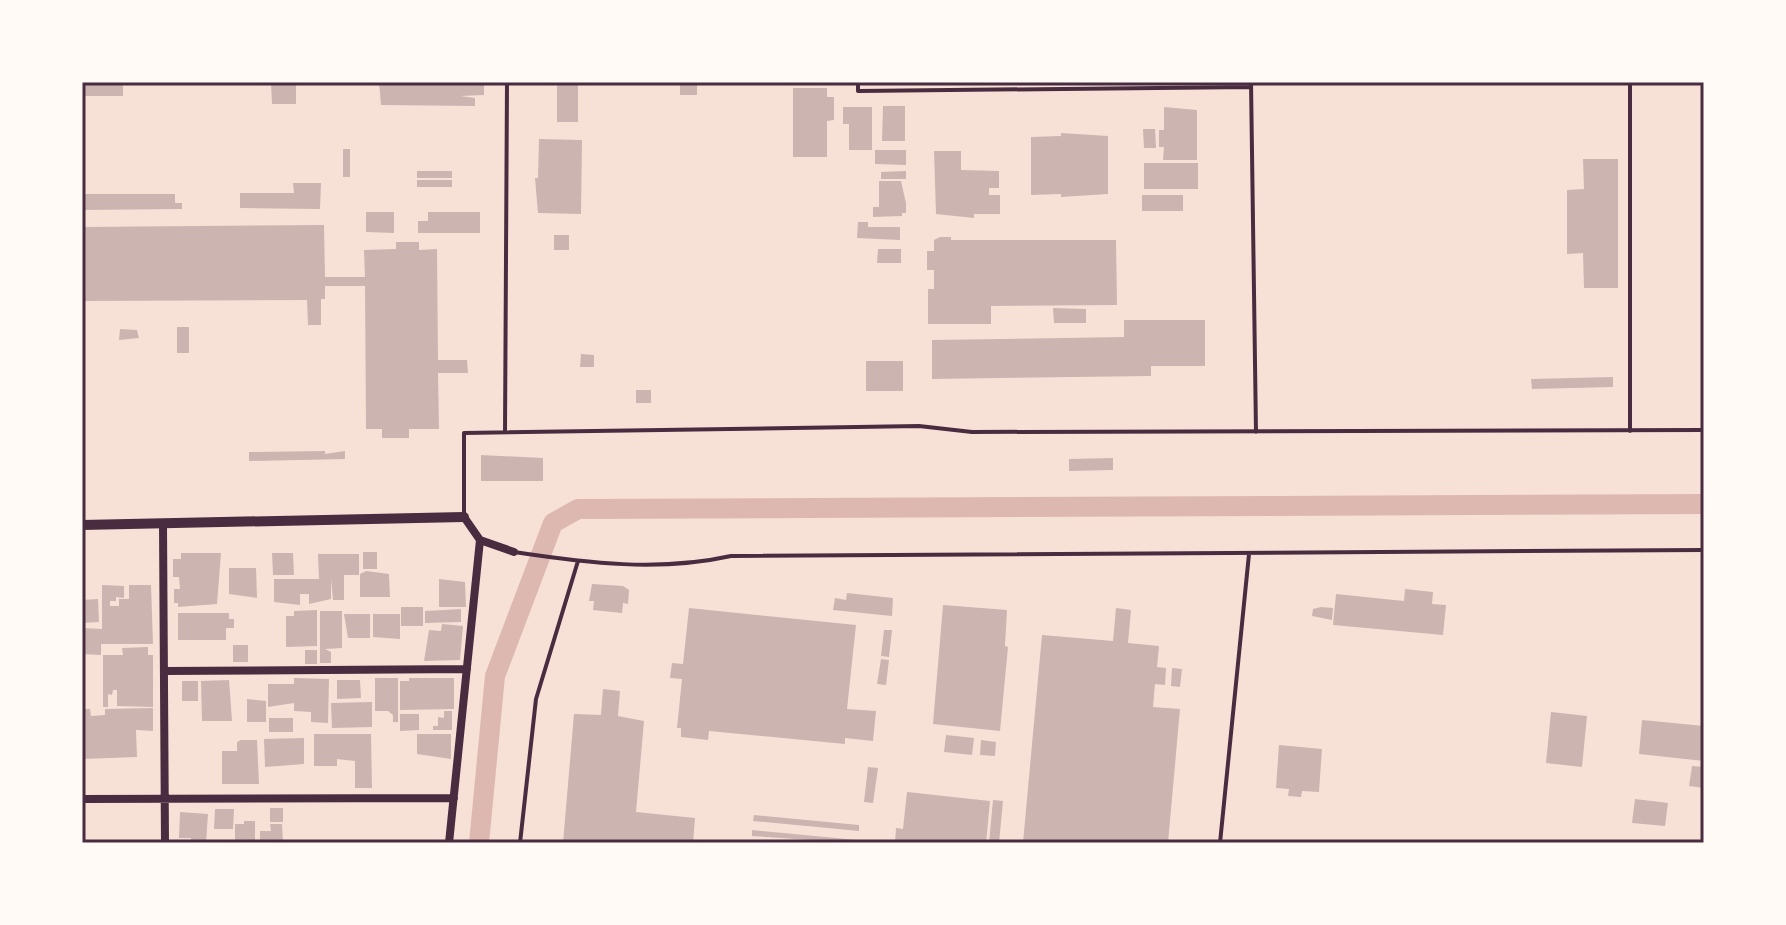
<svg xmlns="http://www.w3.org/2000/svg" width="1786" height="925" viewBox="0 0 1786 925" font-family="'Source Serif 4',serif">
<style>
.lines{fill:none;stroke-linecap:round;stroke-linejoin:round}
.canal{stroke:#dcb8b0;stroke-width:20}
.building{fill:#ccb4b1}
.service{stroke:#4a2c40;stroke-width:4}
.minor{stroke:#4a2c40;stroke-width:8}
.tertiary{stroke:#4a2c40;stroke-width:10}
.neatline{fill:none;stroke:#4a2c40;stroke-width:3}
</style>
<rect width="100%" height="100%" fill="#f7e1d7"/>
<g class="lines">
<path class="canal" d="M479 843 495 676 553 523 578 509 1704 504"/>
</g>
<path class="building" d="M82 82H123V96H82Z
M271 82H296V104H272Z
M379 82H484V95L460 96 475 98V106L381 105Z
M557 82H578V122H557Z
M680 82H697V95H680Z
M793 88H827V97H834V120L827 121V157H793Z
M883 106H905V141H882Z
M843 107H872V150H849V124H843Z
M1164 107 1197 110V160H1163L1164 147H1159V130H1164Z
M1143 129H1155L1156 148H1144Z
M1061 133 1108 136V194L1061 197V194L1031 195V137L1061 136Z
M539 139 582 140 581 214 538 213 535 178H538Z
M343 149H350V177H343Z
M875 150H906V165L875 164Z
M934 151H961V170L999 171V188H989V195H1000V214H974V218L936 214Z
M1583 159H1618V288H1584L1583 253 1567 254V190L1584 189Z
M1144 163H1198V189H1144Z
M417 171H452V178H417Z
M906 171V179H881V172Z
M417 180H452V187H417Z
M879 181H901L906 203V213H902V216L873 217V207H879Z
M293 183H321L320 209 240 208V193H294Z
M82 194H175V203H182V209L82 210Z
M1142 195H1183V211H1142Z
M366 212H394V233L366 232Z
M428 212H480V233H418V221H428Z
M858 222H868V227H900V240L857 238Z
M324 225 325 277H365L364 250 396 249V242H419V250L437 249 438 360H467L468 373H438L439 429H409V438H382V429H366L365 286H325V299H321V325H308L307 300 82 301V227Z
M554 235H569V250H554Z
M940 237H951V240H1116L1117 305 991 306V324H928V289H934V270H927V251H934V240Z
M878 249H901V263H877Z
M1053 308 1086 309V323H1054Z
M1124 320H1205V366H1151V376L932 379V340L1124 337Z
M177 327H189V353H177Z
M120 329 137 330 139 338 119 340Z
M581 354 594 355V367H580Z
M866 361H903V391H866Z
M1613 377V387L1532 389 1531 379Z
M636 390H651V403H636Z
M325 451V454L345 451V459L249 461V452Z
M481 455 543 458V481H481Z
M1113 458V470L1069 471V459Z
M363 552H377V569H363Z
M181 553H221L217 604 178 607V603H174V589H180L179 577H173V559H181Z
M272 553H293L294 575H273Z
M318 554H359V575H344V600H333L331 579V599L309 604V594H300V605L274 602V579H319Z
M229 568H256L257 598 229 594Z
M366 571 389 574 390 597H360V574Z
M439 579 465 582 466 607H439Z
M592 584 623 586 629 590 628 604 623 603 622 613 593 610 594 601H589Z
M102 585 124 586V598L116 597V601H110V606H119V599H129V585H151L153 644H101V655L82 654V628L102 629Z
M1405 589 1433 592 1432 604 1446 605 1443 635 1333 625 1336 594 1404 601Z
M847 593 893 598 892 616 833 610 835 598 846 600Z
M98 599 99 622 82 623V600Z
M943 605 1007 610 1005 646 1008 647 1000 731 933 724Z
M401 607H423V626H401Z
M1321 607 1333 608 1332 620 1312 616 1313 609Z
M689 608 856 625 847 709 876 711 873 741 845 738V744L709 731 708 740 681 737V728H677L682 679 670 678 672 663 683 664Z
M1116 608 1131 610 1128 643 1159 646 1157 667 1166 668 1165 685 1155 684 1153 707 1180 709 1168 843H1023L1042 635 1113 641Z
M461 609V622L425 623V611Z
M317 610V646L286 647V616H294V611Z
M320 611H342V648L325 649 331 652V663H320Z
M178 613H229V619H234V628H226V640H178Z
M344 614H370V638H348Z
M373 614H400V639L373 637Z
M442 624 463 626 460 660 424 661 429 630 441 631Z
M884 630H892L889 657 881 656Z
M233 645H248V662H233Z
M148 647V655H153V707L117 706V690H113L112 695 108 694V707H103V655H123L122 648Z
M305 650H317V664H305Z
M881 659 889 660 886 685 877 684Z
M1172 668 1182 669 1180 687 1171 686Z
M294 678 329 679 328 723 311 722V712L294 711V703L268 707V684H294Z
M375 678H398V722H393V715L388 711H375Z
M409 678H454V709L400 710V681H409Z
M229 680 232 721H202L201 681Z
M337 680H360L361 698 337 699Z
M182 681H198V701H182Z
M603 689 620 691 618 716 644 721 636 812 695 818 693 843H563L574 714 601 715Z
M247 699 266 701V722H247Z
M372 702V727L332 728 331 703Z
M153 708V731L136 730 137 757 82 759V709H90L91 716 105 715V709Z
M444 711H452V730H433V726H438V717L444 718Z
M1551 712 1587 716 1582 767 1546 763Z
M400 714H419V730L400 731Z
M269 718H293V732H269Z
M1642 720 1704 726V761L1639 754Z
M314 734H371L372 788H355V761L337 759V766H314Z
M417 734H451V759L417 754Z
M946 735 974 738 972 755 944 752Z
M304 738V764L265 767 264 739Z
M241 740H257L259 784H222V751H237V742Z
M981 740 996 742 995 756 980 755Z
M1279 745 1322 749 1319 792 1302 791 1301 797 1288 796 1289 789 1276 788Z
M1692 766 1704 767V788L1689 786Z
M868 767 878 768 873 803 864 802Z
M907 792 990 801 986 843H895L896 828 903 829Z
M1635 799 1668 803 1665 826 1632 823Z
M993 800 1003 801 999 843H989Z
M270 808H283V822H270Z
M215 809H234L233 829H214Z
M180 812 208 814 206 843H191V838H179Z
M754 815 859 825V831L753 821Z
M244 821H255V843H235V824H244Z
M270 824H282L283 843H260V831H271Z
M752 830 857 840V843L752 836Z"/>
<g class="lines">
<path class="service" d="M858 82V91L1251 87
M1251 82 1256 432
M1630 431V82
M505 432 507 82
M464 514V433L919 426 972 432 1704 430
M514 552C587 563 659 572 731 556L1704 550
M520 843 536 699 578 561
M1220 843 1249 554"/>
<path class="minor" d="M464 517 480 540 514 552
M163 525 165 843
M164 671 467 669
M82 799 454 798
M449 843 480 540"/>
<path class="tertiary" d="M82 525 464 517"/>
</g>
<rect width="1786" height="925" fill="none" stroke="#fffaf5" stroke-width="168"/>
<rect x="84" y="84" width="1618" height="757" class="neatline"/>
</svg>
